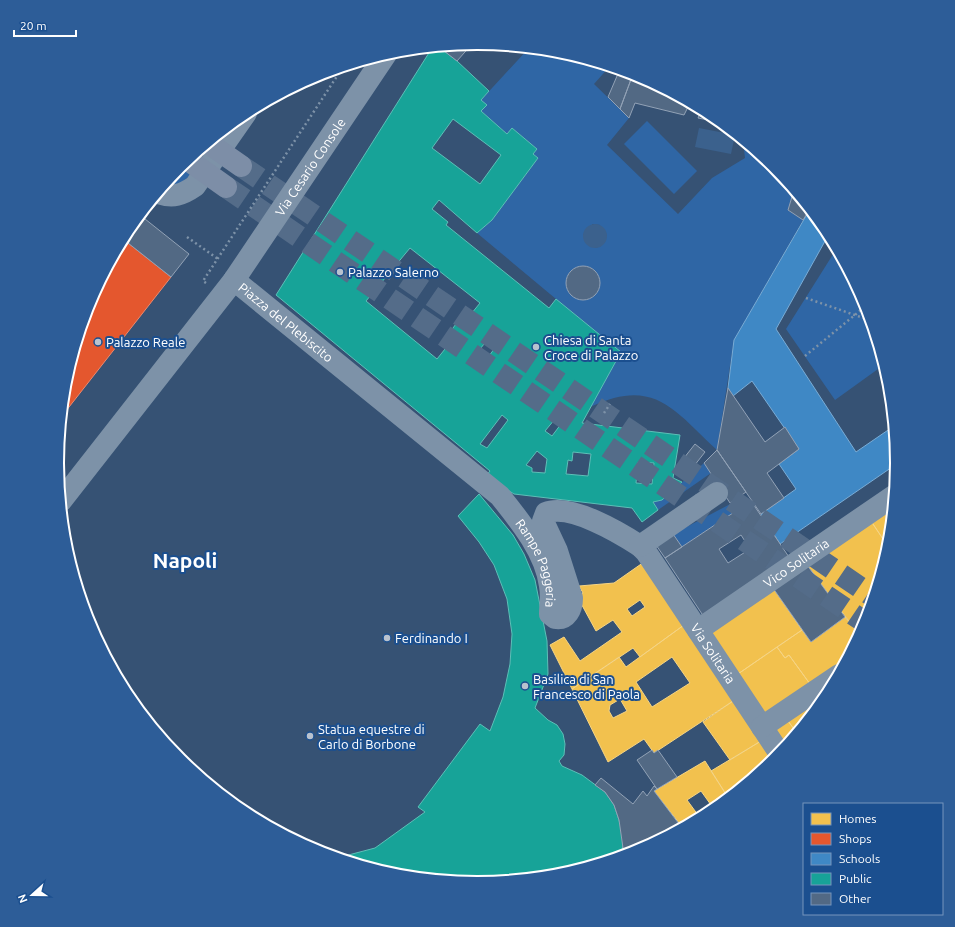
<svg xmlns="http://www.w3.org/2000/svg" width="955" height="927" viewBox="0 0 955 927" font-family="Ubuntu,sans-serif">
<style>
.green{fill:#2f66a5;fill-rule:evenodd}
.water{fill:#3b618d}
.homes{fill:#f2c14e;stroke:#f6d483;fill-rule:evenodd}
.shops{fill:#e4572e;stroke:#ec896d}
.schools{fill:#3f88c5;stroke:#79acd6}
.public{fill:#17a398;stroke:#5dbfb7;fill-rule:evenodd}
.building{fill:#526984;stroke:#92a2b6;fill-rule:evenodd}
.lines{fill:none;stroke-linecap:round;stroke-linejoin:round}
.major-tunnel{stroke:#546c89;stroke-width:22;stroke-dasharray:22 11;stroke-linecap:butt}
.path{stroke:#7d92a8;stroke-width:2.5;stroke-dasharray:2 3;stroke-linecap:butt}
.minor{stroke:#7d92a8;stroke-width:22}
.major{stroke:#7d8ea7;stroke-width:22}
.poi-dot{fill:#b9c2ce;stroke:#1b4f8f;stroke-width:1.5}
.labels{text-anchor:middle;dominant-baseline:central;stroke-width:4;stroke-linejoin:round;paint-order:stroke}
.street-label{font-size:13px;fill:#fff;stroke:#1b4f8f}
.poi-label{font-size:13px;fill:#fff;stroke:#1b4f8f;text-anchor:start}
.town-label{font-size:21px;font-weight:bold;fill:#fff;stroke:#1b4f8f}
.rim{fill:none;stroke:#fff;stroke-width:2}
</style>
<rect width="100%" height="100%" fill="#365274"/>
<path class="green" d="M529 48 560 51 610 66 594 84 629 118 607 145 678 214 712 178 745 158 743 140 775 166 794 190 788 210 803 220 734 340 717 450C673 409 654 377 590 407L556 299 477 233 492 220 538 158 533 154 537 149 512 128 507 134 481 111 486 105 481 100ZM592 224 600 225 601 246 595 248ZM584 266 595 272C604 285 597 299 581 300L570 294C562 281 568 268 584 266Z
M647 121 697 171 674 194 624 144Z
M179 168 192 174 177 186 166 183Z
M837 248 866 303 885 364 835 400 786 329Z
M704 463 711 473 658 510 653 502 662 500Z
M738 500 744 506 682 547 673 534Z"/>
<path class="water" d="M699 128 735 135 731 154 695 147Z
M583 236a12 12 0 1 1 24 0a12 12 0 1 1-24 0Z"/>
<path class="homes" d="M894 506 890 546 889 548 871 521Z
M871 521 889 548 866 625 860 636 807 565Z
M644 562 684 625 640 657 633 648 572 689 550 645 564 637 580 661 622 632 613 620 596 631 577 596 583 593 579 586 614 583ZM640 600 645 607 632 616 627 609Z
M773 588 802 630 735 676 707 634Z
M845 617 860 636 848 659 810 684 789 655 785 658 777 647 802 630 811 642Z
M684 625 733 701 654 753 644 739 608 762 572 689 619 657 626 667ZM672 657 690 683 652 707 636 682ZM620 699 627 711 613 718 609 711 610 705Z
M777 647 785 658 789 655 810 684 762 717 735 676Z
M733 701 761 741 730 760 703 722Z
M809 707 814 713 797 733 788 721Z
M788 721 797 733 783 750 771 732Z
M761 741 774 762 729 799 711 771Z
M705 761 729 799 711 813 683 828 654 791ZM701 791 711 805 698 815 687 800Z"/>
<path class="shops" d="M123 239 171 277 62 416 65 381 89 302Z"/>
<path class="schools" d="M810 209 829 234 776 329 856 452 894 426 898 463 780 544 761 514 796 489 779 464 799 449 752 381 733 396 728 388 734 340Z"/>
<path class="public" d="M439 47 457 61 489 91 481 100 487 105 481 111 507 134 512 128 537 149 533 154 538 158 492 220 477 233 439 200 432 209 448 222 446 225 549 308 556 299 621 352 582 423 680 435 673 478 682 482 662 500 653 502 658 510 642 522 632 508 514 494 486 476 490 471 276 295 432 48ZM453 119 501 155 480 184 432 148ZM410 248 480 303 467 319 459 320 447 336 449 344 437 359 366 301ZM489 338 497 345 489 356 480 349ZM502 415 508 420 487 448 480 444ZM555 419 561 424 552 436 545 431ZM537 451 547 459 545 473 532 472V468L526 465ZM573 452 591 454 588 476 566 474 568 460 572 461ZM638 462 654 463 652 484 636 483Z
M479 494 513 535 524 554 535 580 547 641 548 674 535 708 548 720 557 725 563 734 565 744 564 755 559 761 562 766 582 775 605 792 614 805 619 820 623 837 622 857 559 876 477 884 395 876 337 858 375 848 425 812 418 807 480 724 490 731 503 697 510 664 512 634 507 599 494 565 479 542 458 516Z
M829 693 827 697 814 713 809 707Z"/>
<path class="building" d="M472 44 457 61 439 47Z
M620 69 633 74 620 109 608 97Z
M633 74 690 103 684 115 635 103 629 118 620 109Z
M702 109 711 114 723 123 698 118Z
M794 190 810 209 803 220 788 210Z
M140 215 189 254 171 277 123 239Z
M566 283a17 17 0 1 1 34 0a17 17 0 1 1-34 0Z
M728 388 765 442 785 427 799 449 767 473 784 498 761 514 717 450Z
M695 444 705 452 694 466 684 458Z
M717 450 746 492 730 503 704 463Z
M751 501 791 560 704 617 665 558ZM741 535 750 549 728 563 719 549Z
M673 534 682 547 665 558 656 545Z
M807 565 845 617 811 642 773 588Z
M652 750 654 753 658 750 677 777 657 789 637 760Z
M601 778 633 804 643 791 647 796 654 786 657 789 654 791 682 828 631 854 623 848 619 820 614 805 605 792 595 785Z"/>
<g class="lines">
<path class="major-tunnel" d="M241 166 874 597
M226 187 866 623"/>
<path class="path" d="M187 237 218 259
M206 283 203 281 343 67
M806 298 872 321
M805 356 867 305
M604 413 610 404
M58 457 65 462"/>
<g class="minor">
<path d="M158 193C173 198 182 195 195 186L246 113"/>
<path id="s1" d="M234 280 500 496C520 521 546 553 550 586 552 596 550 605 550 614L555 618C567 620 572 609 572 598L557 551 543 521 546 513C570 503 620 533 640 546L646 552 780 754"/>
<path id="s2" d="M61 501 234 280 386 54"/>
<path d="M640 546 717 493"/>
<path id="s3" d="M698 630 895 495"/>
<path d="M762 727 839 675"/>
</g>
<path class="major" d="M208 143 241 166
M188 160 226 187"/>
</g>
<g class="poi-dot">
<circle cx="340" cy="272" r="4"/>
<circle cx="98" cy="342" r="4"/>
<circle cx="536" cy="347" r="4"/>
<circle cx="387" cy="638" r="4"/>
<circle cx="525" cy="686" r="4"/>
<circle cx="310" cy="736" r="4"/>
</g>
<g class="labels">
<g class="street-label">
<text stroke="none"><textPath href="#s2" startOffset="417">Via Cesario Console</textPath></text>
<text stroke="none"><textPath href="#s1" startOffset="67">Piazza del Plebiscito</textPath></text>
<text stroke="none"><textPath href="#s3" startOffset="119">Vico Solitaria</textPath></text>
<text stroke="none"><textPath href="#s1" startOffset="421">Rampe Paggeria</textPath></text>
<text stroke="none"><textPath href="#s1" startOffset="835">Via Solitaria</textPath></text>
</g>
<g class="poi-label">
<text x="348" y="272">Palazzo Salerno</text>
<text x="544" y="340">Chiesa di Santa<tspan x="544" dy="15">Croce di Palazzo</tspan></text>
<text x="106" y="342">Palazzo Reale</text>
<text x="395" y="638">Ferdinando I</text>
<text x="533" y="679">Basilica di San<tspan x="533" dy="15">Francesco di Paola</tspan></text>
<text x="318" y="729">Statua equestre di<tspan x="318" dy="15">Carlo di Borbone</tspan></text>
</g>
<g class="town-label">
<text x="185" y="560">Napoli</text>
</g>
</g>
<path d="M0 0H955V927H0ZM64 463a413 413 0 1 1 826 0a413 413 0 1 1-826 0Z" fill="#2d5d98" fill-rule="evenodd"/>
<path class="rim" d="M64 463a413 413 0 1 1 826 0a413 413 0 1 1-826 0Z"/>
<rect x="803" y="803" width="140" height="112" fill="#1b4f8f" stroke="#7695bc"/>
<rect x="811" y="813" width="20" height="12" fill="#f2c14e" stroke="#7695bc"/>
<text x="839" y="823" font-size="12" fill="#ffffff">Homes</text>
<rect x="811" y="833" width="20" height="12" fill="#e4572e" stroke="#7695bc"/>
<text x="839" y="843" font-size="12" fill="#ffffff">Shops</text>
<rect x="811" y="853" width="20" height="12" fill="#3f88c5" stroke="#7695bc"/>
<text x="839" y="863" font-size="12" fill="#ffffff">Schools</text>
<rect x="811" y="873" width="20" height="12" fill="#17a398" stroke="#7695bc"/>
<text x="839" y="883" font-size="12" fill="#ffffff">Public</text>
<rect x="811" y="893" width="20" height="12" fill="#526984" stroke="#7695bc"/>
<text x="839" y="903" font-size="12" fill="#ffffff">Other</text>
<g transform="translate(32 895) rotate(249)" stroke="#1b4f8f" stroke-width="3" paint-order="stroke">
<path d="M0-3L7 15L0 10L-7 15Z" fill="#ffffff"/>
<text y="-6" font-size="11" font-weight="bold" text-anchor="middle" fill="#ffffff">N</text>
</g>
<path d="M14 30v6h62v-6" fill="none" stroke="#ffffff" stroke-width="2"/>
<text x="20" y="30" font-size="12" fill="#ffffff" stroke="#1b4f8f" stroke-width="3" paint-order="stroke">20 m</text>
</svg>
